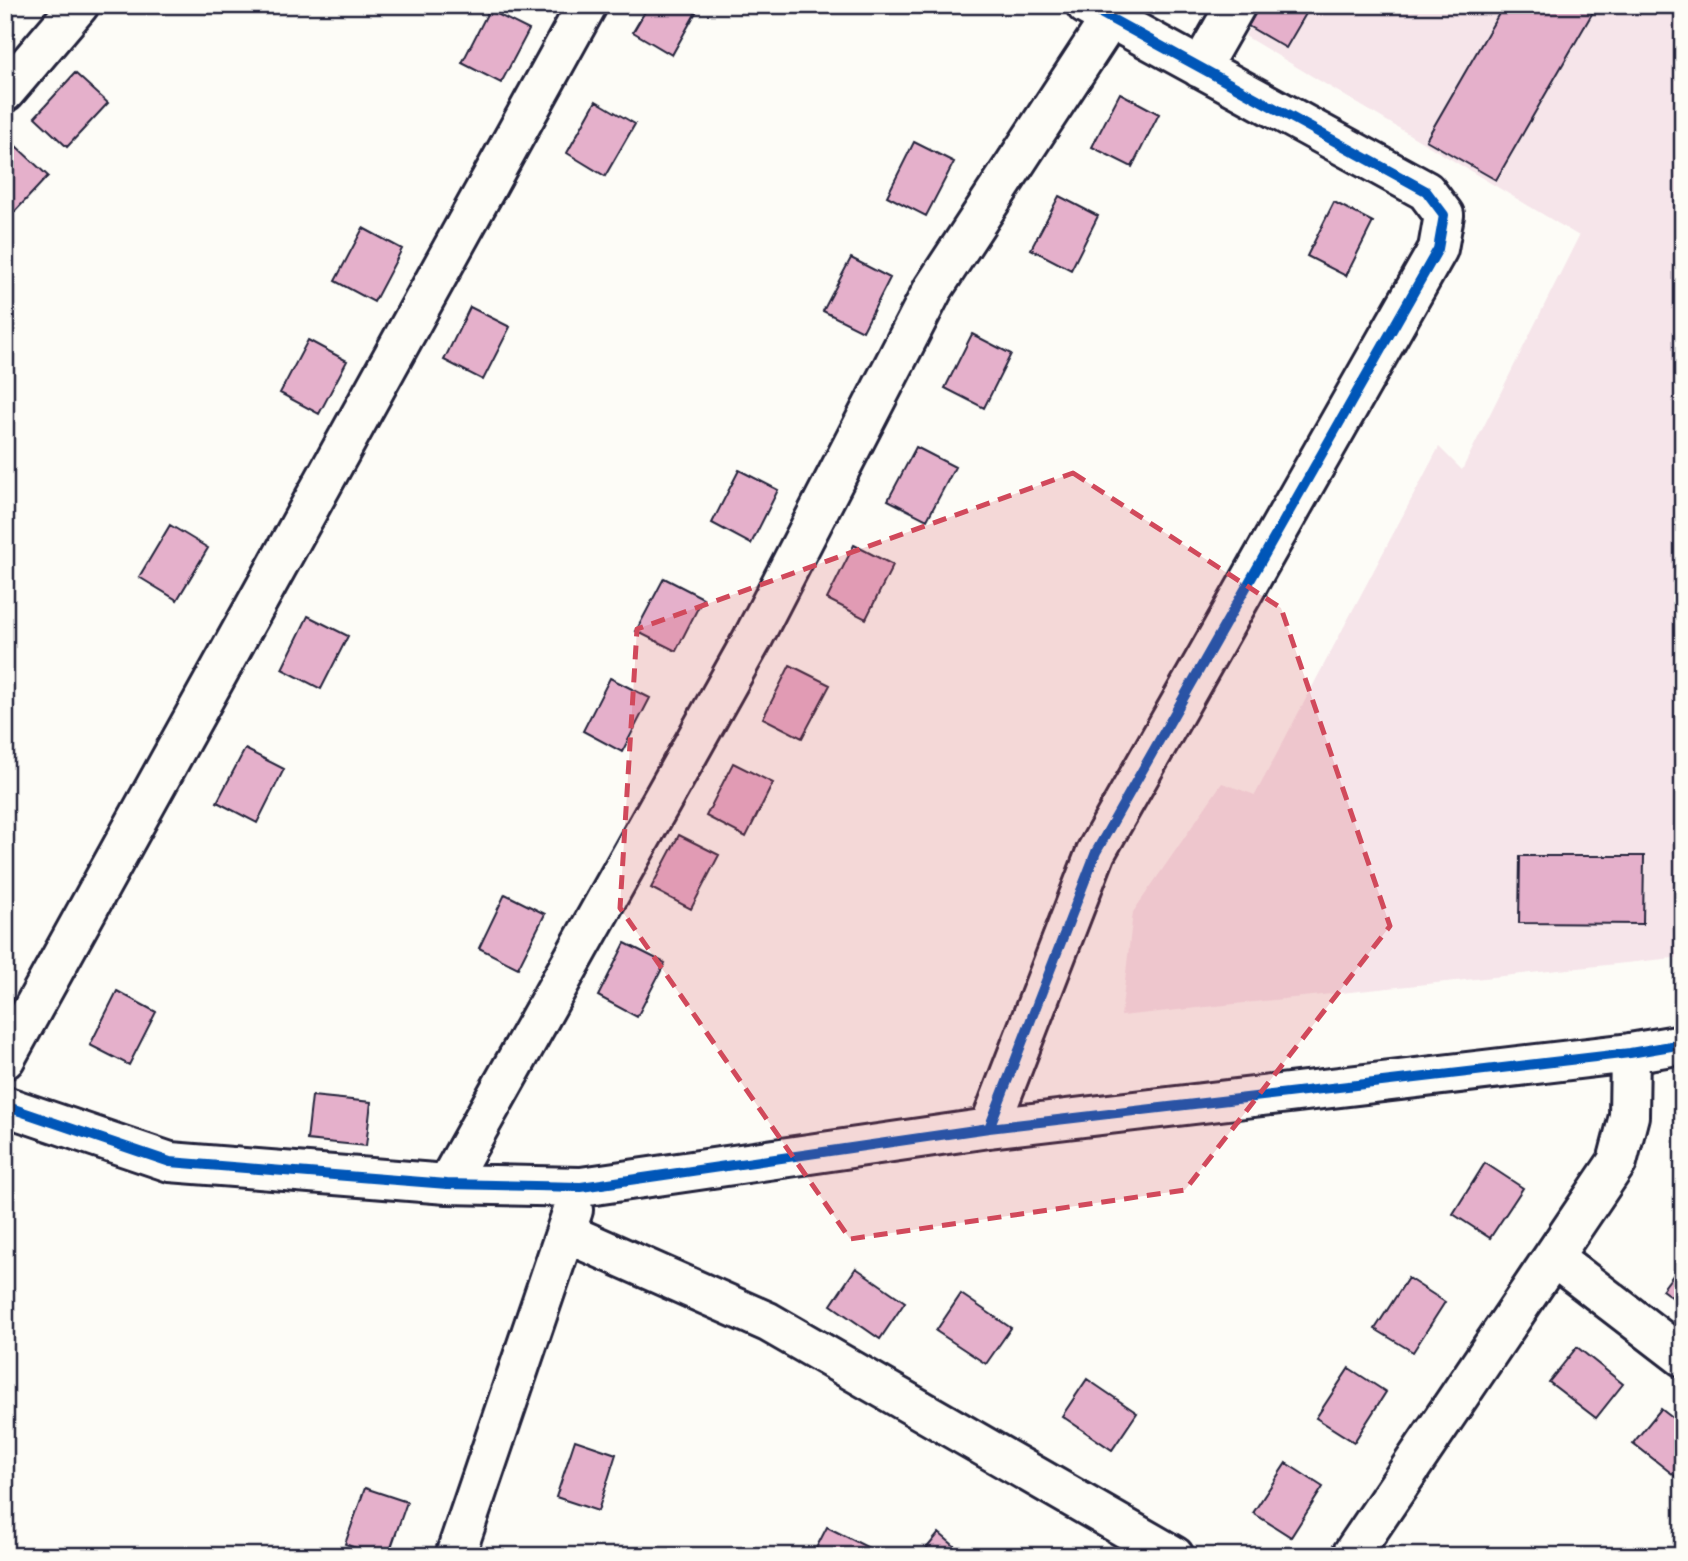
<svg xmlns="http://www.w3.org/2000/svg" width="1688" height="1561" viewBox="0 0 1688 1561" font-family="'Playpen Sans',sans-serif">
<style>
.built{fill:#f6e5ea}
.building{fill:#e5b0cb;stroke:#22223b;stroke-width:2}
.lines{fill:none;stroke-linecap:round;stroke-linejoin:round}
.minor-casing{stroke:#22223b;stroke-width:44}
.minor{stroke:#fdfcf7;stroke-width:38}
.cycleway-casing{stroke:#fdfcf7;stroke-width:15}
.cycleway{stroke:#0057b8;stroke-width:10}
.marked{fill:#d1495b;fill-opacity:0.2;stroke:#d1495b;stroke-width:5;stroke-dasharray:14 9;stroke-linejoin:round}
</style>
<rect width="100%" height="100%" fill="#fdfcf7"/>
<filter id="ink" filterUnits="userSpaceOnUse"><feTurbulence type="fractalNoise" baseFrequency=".0143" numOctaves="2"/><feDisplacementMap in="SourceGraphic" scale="14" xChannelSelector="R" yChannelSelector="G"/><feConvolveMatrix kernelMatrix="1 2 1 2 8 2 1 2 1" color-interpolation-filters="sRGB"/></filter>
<g filter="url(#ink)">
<path class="built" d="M1262 5H1683V957L1121 1016 1133 912 1222 783 1255 795 1439 447 1462 470 1579 236 1245 36Z"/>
<path class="building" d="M649 5H700L672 55 633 32Z
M1260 5H1311L1286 48 1248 26Z
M1504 5H1597L1496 180 1426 140Z
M489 10 529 30 501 83 462 63Z
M75 73 108 103 67 147 35 117Z
M1120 93 1159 114 1132 167 1092 147Z
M596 101 635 124 605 176 567 153Z
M914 142 954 162 926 216 887 196Z
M16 146 48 176 7 220 5 218V157Z
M1059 196 1098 216 1071 270 1031 249Z
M1334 202 1373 222 1346 276 1307 256Z
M363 228 402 249 374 302 335 281Z
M851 258 890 278 863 331 823 311Z
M470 307 510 327 483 380 444 360Z
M972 334 1011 354 984 408 945 388Z
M308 340 347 361 319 414 280 393Z
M916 447 955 467 927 520 888 500Z
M739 470 778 490 751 544 712 523Z
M170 525 208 548 177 600 139 577Z
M854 545 893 565 866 619 827 599Z
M664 578 703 598 676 651 636 631Z
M308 616 348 636 321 689 282 669Z
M790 665 830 685 802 738 763 718Z
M610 678 650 698 622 752 583 731Z
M245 749 284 769 257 823 217 802Z
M733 763 773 783 746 837 706 816Z
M679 835 719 855 691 909 651 888Z
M1520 856H1644L1643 924 1519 923Z
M505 894 545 914 518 968 479 948Z
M625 943 665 963 637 1017 598 996Z
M117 991 156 1012 129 1065 90 1045Z
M312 1096 371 1102 366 1146 307 1140Z
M1485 1163 1523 1188 1490 1238 1453 1214Z
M1683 1262V1305L1662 1290Z
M856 1268 905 1302 880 1339 831 1305Z
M1408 1278 1445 1302 1413 1352 1375 1329Z
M961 1294 1011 1328 986 1364 936 1331Z
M1577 1347 1623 1384 1596 1418 1549 1382Z
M1349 1368 1386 1392 1354 1442 1316 1418Z
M1087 1379 1137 1413 1112 1450 1062 1416Z
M1661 1409 1683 1426V1477L1680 1480 1633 1443Z
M575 1440 616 1454 598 1511 556 1497Z
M1286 1463 1323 1487 1291 1537 1253 1513Z
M365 1488 407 1502 388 1556H378L345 1544Z
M827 1527 881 1554 880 1556H812Z
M939 1533 966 1556H920Z"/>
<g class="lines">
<g class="minor-casing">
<path id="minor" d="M1200 68 1236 5
M5 92 79 5
M5 1059 587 5
M5 1106 170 1162 447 1184 581 1187 989 1128 1630 1053 1683 1044
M989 1128 1096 852 1438 249 1444 215 1426 191 1086 5
M447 1184 753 638 933 289 1110 19
M566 1233 768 1322 1174 1556
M1553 1257 1683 1357
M455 1556 573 1210
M1351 1556 1617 1162 1629 1116 1630 1053"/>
</g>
<use href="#minor" class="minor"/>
<g class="cycleway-casing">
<path id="cycleway" d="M5 1106 170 1162 447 1184 581 1187 989 1128 1630 1053 1683 1044
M989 1128 1096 852 1438 249 1444 215 1426 191 1086 5"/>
</g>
<use href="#cycleway" class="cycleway"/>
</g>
</g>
<path class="marked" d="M1073 473 1281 608 1390 926 1185 1190 850 1239 620 908 637 629Z"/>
<rect width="1688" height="1561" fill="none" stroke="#fdfcf7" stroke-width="28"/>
<rect x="14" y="14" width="1660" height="1533" fill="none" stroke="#22223b" stroke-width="2.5" filter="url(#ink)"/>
</svg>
